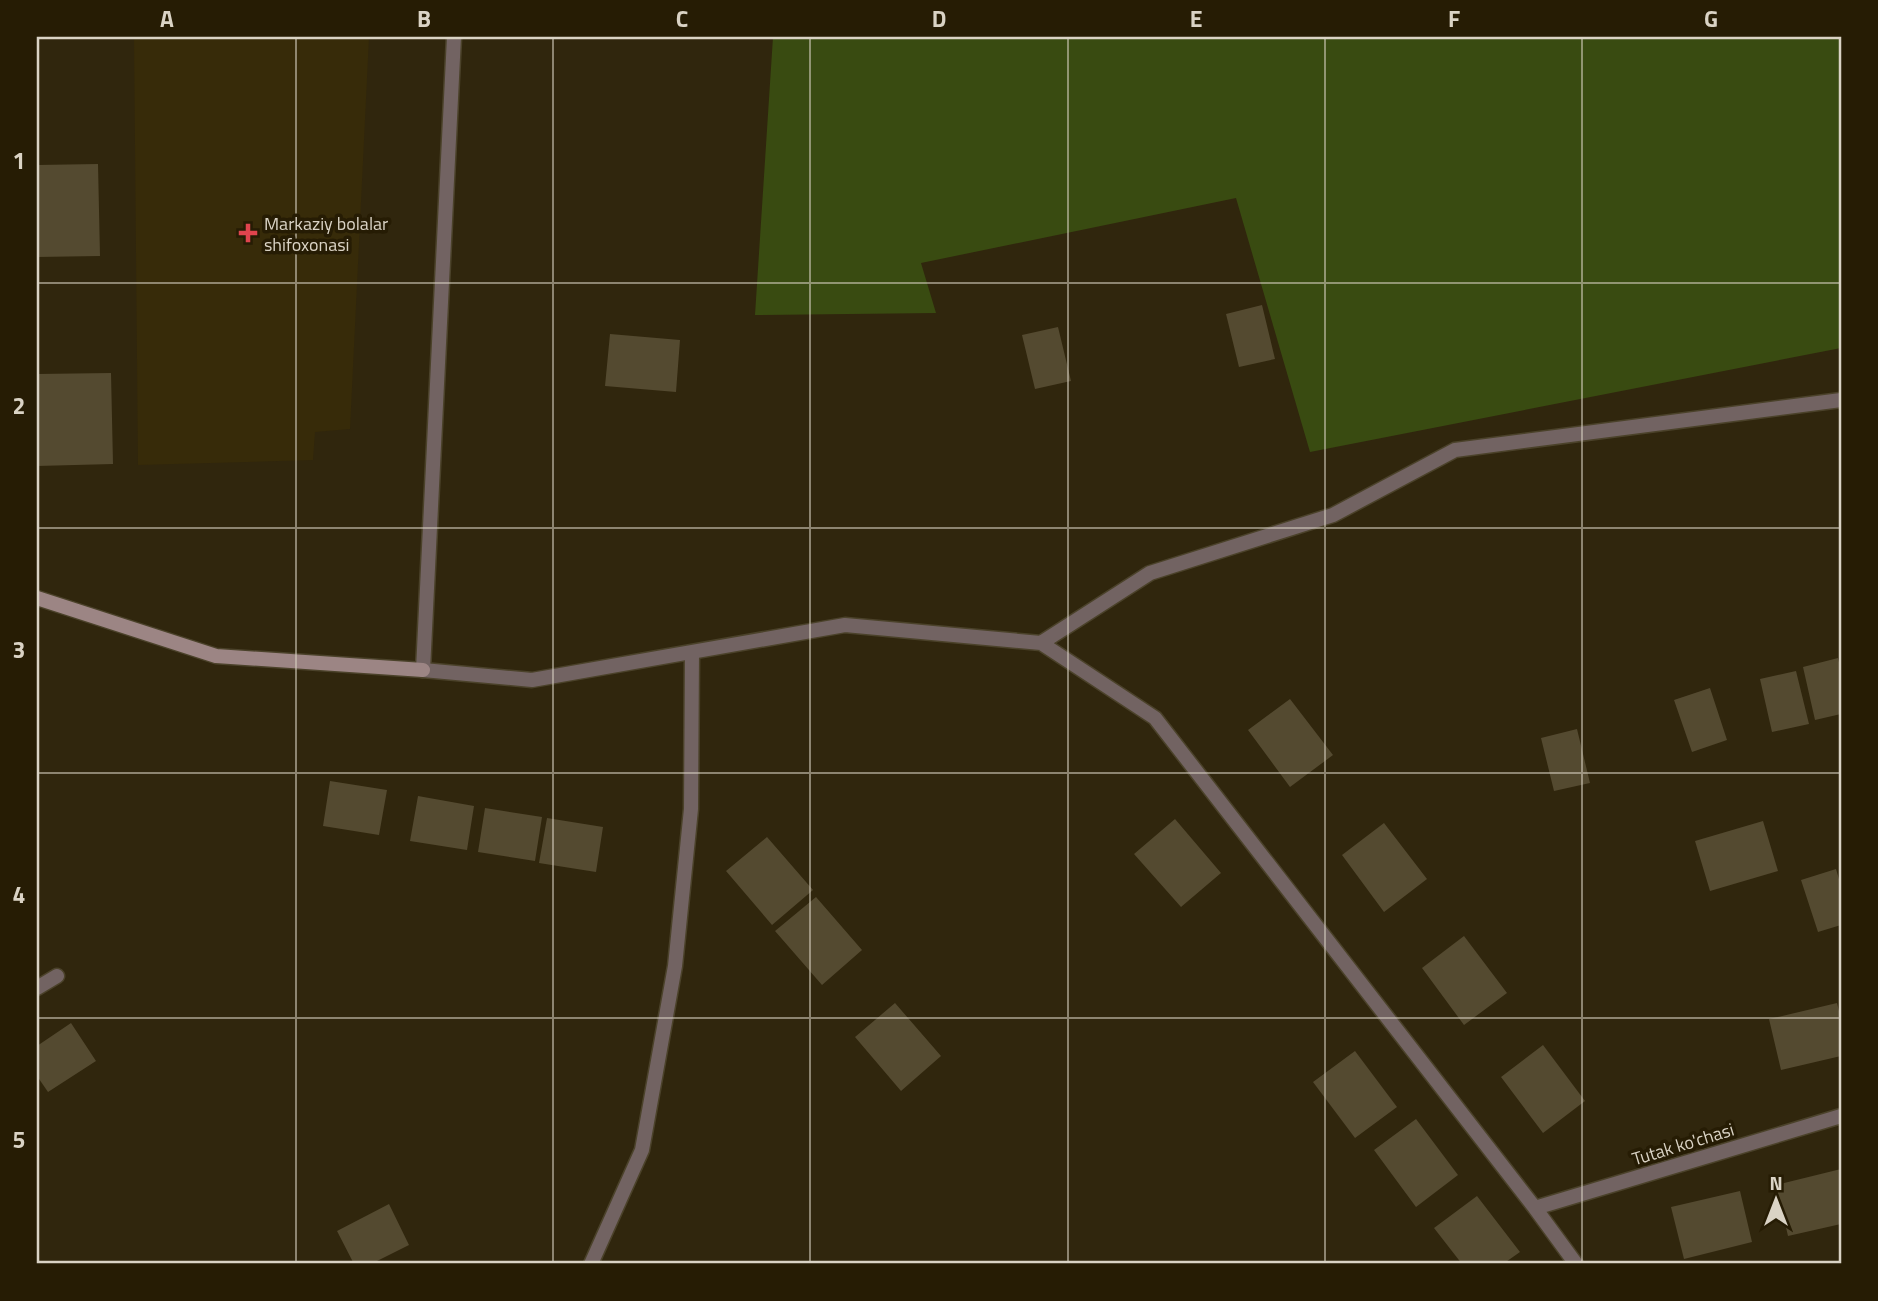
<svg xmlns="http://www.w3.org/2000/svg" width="1878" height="1301" viewBox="0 0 1878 1301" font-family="'Titillium Web',sans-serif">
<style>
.built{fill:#372b09}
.green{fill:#394b11}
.building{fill:#544a30}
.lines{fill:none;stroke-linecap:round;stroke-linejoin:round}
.lane-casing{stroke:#4b422a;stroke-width:17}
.street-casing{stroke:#4b422a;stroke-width:17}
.secondary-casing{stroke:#4b422a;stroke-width:17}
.lane{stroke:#726362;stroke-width:14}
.street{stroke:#726362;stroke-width:14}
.secondary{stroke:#9c8584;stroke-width:14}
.grid{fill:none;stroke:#dad3c5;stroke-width:2;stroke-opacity:0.55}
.health-dot{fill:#e0444e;stroke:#261c04;stroke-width:2.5}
.labels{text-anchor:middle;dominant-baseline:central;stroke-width:7;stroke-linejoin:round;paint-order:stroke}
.poi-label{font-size:18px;fill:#dad3c5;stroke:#261c04;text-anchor:start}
.street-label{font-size:18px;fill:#dad3c5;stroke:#261c04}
.neatline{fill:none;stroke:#dad3c5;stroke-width:2.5}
.grid-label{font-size:23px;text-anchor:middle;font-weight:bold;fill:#dad3c5}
</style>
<rect width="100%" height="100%" fill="#30260d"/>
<path class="built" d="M134 37H369L350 429 315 432 313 460 138 465Z"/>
<path class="green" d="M773 37H1841V348L1310 452 1236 198 921 263 936 313 755 315Z"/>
<path class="building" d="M98 164 100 256 37 257V165Z
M1262 305 1275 359 1239 367 1226 314Z
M1058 327 1071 381 1035 389 1022 335Z
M610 334 680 340 676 392 605 386Z
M111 373 113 464 37 466V374Z
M1838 658 1841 671V714L1815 720 1803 667Z
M1796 671 1809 724 1772 732 1760 679Z
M1710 688 1727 740 1692 752 1674 700Z
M1290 699 1333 755 1290 787 1248 730Z
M1577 729 1590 783 1554 791 1541 738Z
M330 781 387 790 379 835 323 826Z
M418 796 474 806 467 850 410 841Z
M485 808 542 817 535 861 478 852Z
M547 818 603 827 596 872 539 863Z
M1175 819 1221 873 1181 907 1134 854Z
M1763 821 1778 871 1710 891 1695 841Z
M1384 823 1427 879 1384 912 1342 855Z
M767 837 813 890 772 925 726 871Z
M1836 869 1841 886V925L1818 932 1801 880Z
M816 897 862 950 822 985 775 931Z
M1464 936 1507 993 1464 1025 1422 968Z
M895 1003 941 1056 901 1091 855 1037Z
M1837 1003 1841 1019V1056L1781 1070 1769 1019Z
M71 1023 96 1061 48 1092 37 1076V1046Z
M1543 1045 1585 1101 1543 1133 1501 1077Z
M1355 1051 1397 1107 1355 1138 1313 1082Z
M1416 1119 1458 1175 1416 1207 1374 1150Z
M1841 1169V1224L1788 1236 1776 1185Z
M1740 1191 1752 1242 1684 1259 1671 1207Z
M1477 1196 1520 1252 1503 1264H1462L1434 1228Z
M389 1204 409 1245 371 1264H354L337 1231Z"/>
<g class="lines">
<g class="lane-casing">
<path id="lane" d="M423 670 454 37"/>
</g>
<g class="street-casing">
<path id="street" d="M1041 643 1150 573 1333 515 1455 450 1841 400
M423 670 532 680 845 625 1041 643 1155 718 1535 1208 1576 1264
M37 988 57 976
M1535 1208 1841 1116
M591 1264 642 1150 675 966 691 809 692 652"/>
</g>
<g class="secondary-casing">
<path id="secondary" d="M37 598 216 656 423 670"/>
</g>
<use href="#lane" class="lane"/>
<use href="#street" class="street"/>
<use href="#secondary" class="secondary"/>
</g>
<path class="grid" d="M296 37V1264M553 37V1264M810 37V1264M1068 37V1264M1325 37V1264M1582 37V1264M37 283H1841M37 528H1841M37 773H1841M37 1018H1841"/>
<path class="health-dot" d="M244.5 222.5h7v7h7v7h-7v7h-7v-7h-7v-7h7z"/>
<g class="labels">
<g class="poi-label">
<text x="264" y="223">Markaziy bolalar<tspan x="264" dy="21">shifoxonasi</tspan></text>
</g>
<g class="street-label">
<text transform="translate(1683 1144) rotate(-17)">Tutak ko'chasi</text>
</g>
</g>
<rect width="1878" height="1301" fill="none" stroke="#261c04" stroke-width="77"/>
<g transform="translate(1776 1200)" stroke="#261c04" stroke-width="5" paint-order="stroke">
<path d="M0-5L12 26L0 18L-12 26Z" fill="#dad3c5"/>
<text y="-10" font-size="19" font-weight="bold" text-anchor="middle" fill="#dad3c5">N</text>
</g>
<rect x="38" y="38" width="1802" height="1224" class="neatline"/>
<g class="grid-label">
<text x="167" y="27">A</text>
<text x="424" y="27">B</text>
<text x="682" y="27">C</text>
<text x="939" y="27">D</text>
<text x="1196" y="27">E</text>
<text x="1454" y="27">F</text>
<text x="1711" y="27">G</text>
<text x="19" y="169">1</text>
<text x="19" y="414">2</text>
<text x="19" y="658">3</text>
<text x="19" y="903">4</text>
<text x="19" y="1148">5</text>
</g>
</svg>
